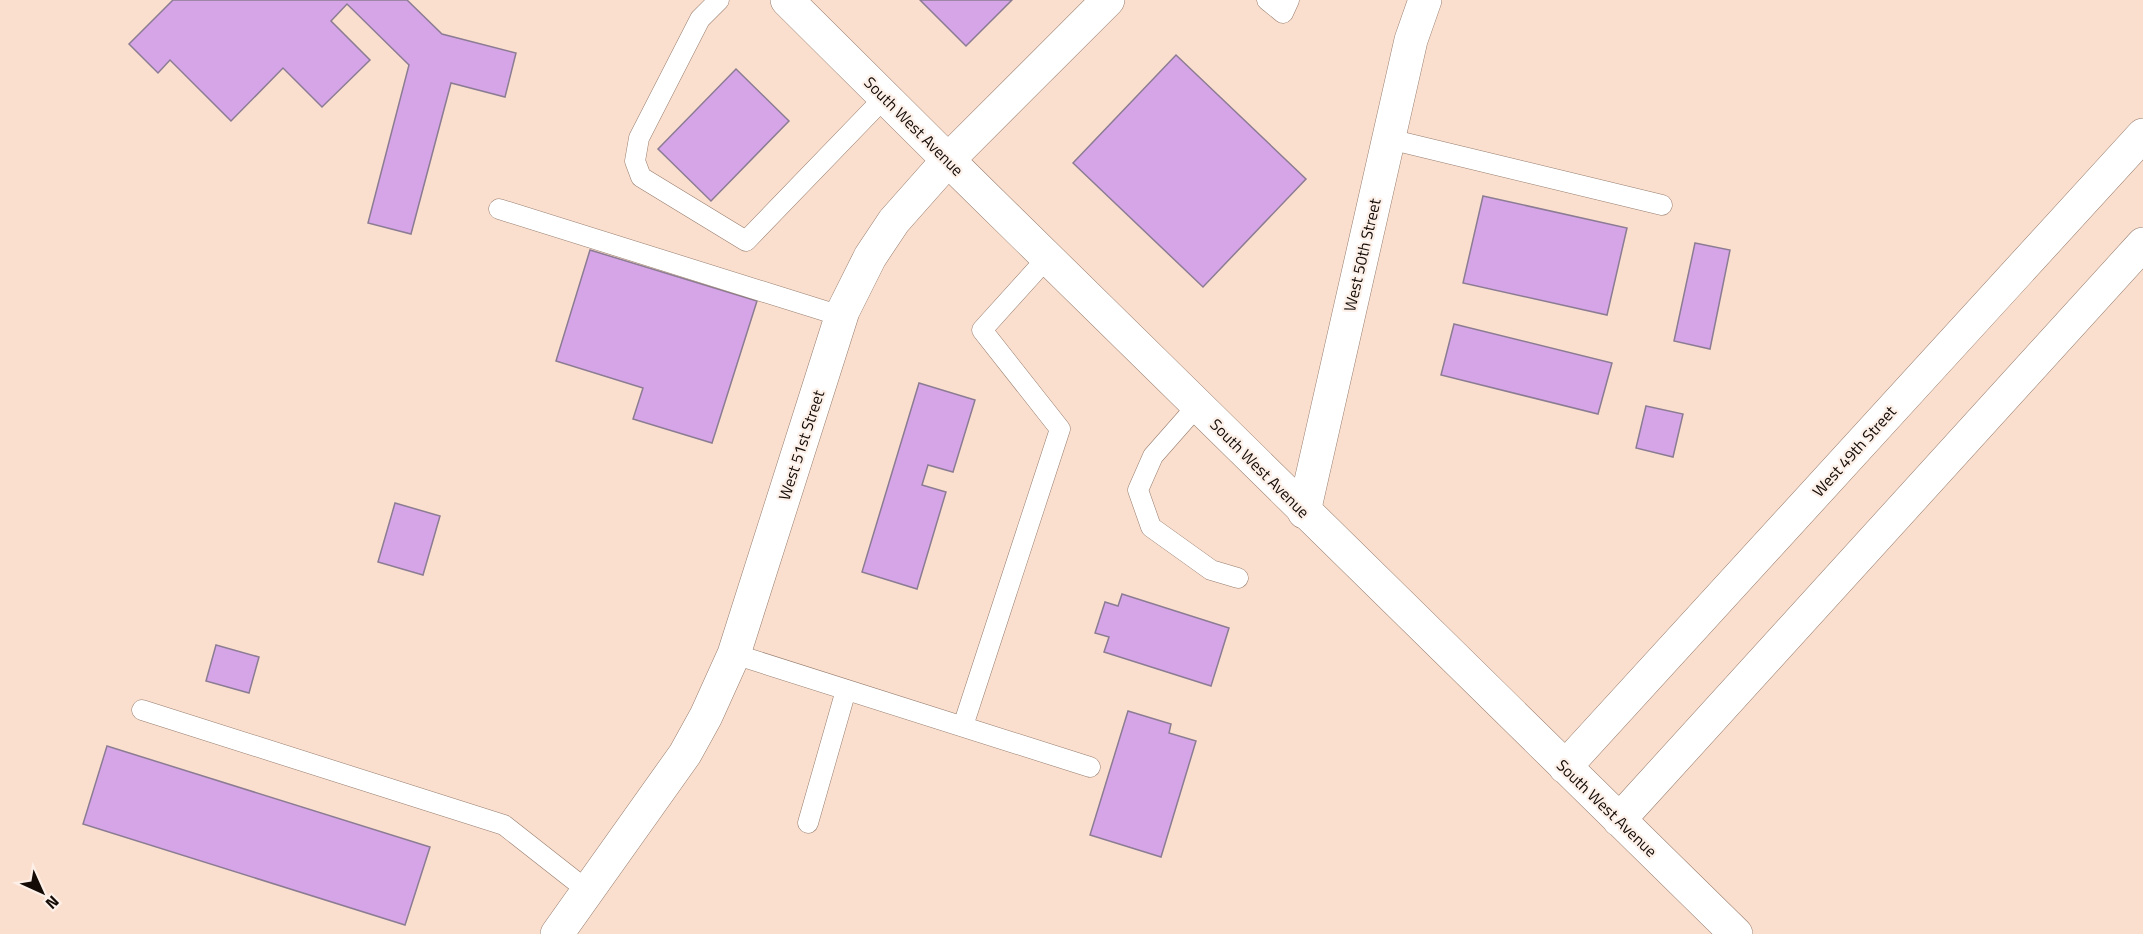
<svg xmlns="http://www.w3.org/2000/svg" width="2143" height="934" viewBox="0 0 2143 934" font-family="'Titillium Web',sans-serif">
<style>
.building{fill:#d5a5e8;stroke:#8c7c93;stroke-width:1.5}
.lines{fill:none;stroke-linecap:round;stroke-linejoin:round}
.service-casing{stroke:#957c6d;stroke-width:21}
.minor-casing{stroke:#957c6d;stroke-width:34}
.tertiary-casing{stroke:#957c6d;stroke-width:34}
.service{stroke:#fff;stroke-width:20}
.minor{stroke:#fff;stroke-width:33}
.tertiary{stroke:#fff;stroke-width:33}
.labels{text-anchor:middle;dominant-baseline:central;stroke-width:4.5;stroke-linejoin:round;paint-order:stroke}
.street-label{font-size:16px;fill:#140b06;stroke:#fcf0e9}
</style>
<rect width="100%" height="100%" fill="#fbdfce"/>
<path class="building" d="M173 0H407L442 34 516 53 505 97 451 83 411 234 368 223 409 65 347 4 331 21 370 60 322 107 283 68 231 121 170 60 158 73 129 44Z
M920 0H1012L966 46Z
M1176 55 1306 179 1203 287 1073 163Z
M736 69 789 121 711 201 658 149Z
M1483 196 1627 228 1607 315 1463 283Z
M1695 243 1730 250 1710 349 1674 341Z
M590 250 757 301 712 443 633 419 643 388 556 361Z
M1454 324 1612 363 1598 414 1441 375Z
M919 383 975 400 953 472 928 465 922 485 946 492 917 589 862 572Z
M1646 406 1683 414 1673 457 1636 448Z
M395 503 440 516 423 575 378 562Z
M1122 594 1229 628 1211 686 1104 652 1109 637 1095 633 1105 602 1118 606Z
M216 645 259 657 249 693 206 681Z
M1128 711 1171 724 1169 733 1196 741 1161 857 1090 835Z
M107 746 430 847 405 925 83 824Z"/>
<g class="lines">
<g class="service-casing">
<path id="service" d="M719 0 700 19 639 138 635 161 641 177 746 241 885 97
M1267 0 1283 13 1289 0
M1389 139 1662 205
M499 209 841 316
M1197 406 1153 456 1138 490 1151 527 1211 570 1238 578
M734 654 1090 767
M142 710 504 825 588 891
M963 726 1060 429 982 330 1047 258
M808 823 846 690"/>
</g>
<g class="minor-casing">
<path id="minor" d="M787 0 948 160
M1304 512 1411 40 1425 0"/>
</g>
<g class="tertiary-casing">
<path id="tertiary" d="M948 160 1736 934
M1565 767 2143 135
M1619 820 2143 244
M557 934 685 754 706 716 734 654 843 311 870 257 894 221 948 160 1108 0"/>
</g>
<use href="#service" class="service"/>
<use href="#minor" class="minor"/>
<use href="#tertiary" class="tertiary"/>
</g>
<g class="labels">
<g class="street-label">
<text transform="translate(914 126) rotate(45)">South West Avenue</text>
<text transform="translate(1362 255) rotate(-77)">West 50th Street</text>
<text transform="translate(801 445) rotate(-72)">West 51st Street</text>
<text transform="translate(1854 451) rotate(-48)">West 49th Street</text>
<text transform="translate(1260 468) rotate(45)">South West Avenue</text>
<text transform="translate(1607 808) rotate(44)">South West Avenue</text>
</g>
</g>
<g transform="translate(42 892) rotate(135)" stroke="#fcf0e9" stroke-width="4.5" paint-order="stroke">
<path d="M0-4.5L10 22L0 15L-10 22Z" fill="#140b06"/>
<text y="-9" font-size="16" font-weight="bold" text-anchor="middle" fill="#140b06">N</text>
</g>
</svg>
